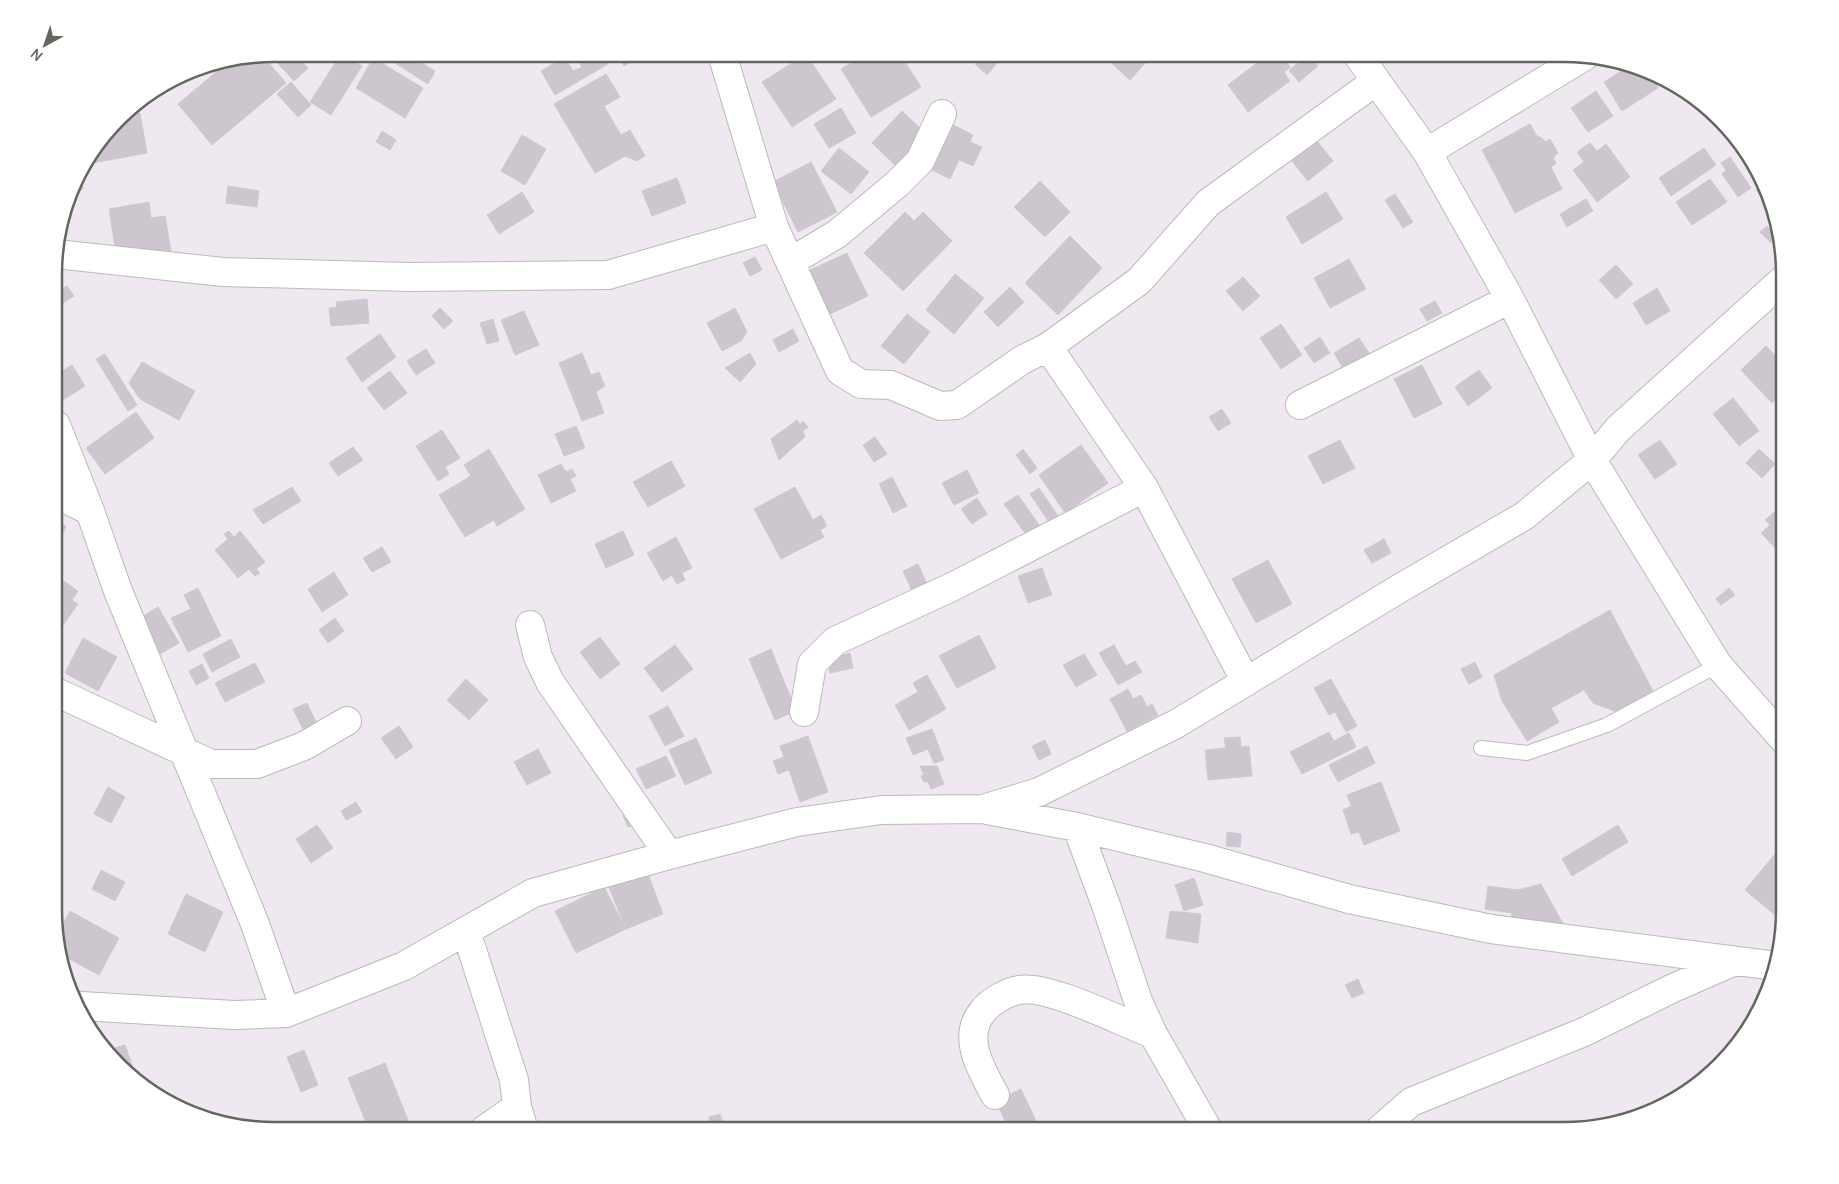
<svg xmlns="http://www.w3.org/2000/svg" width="1839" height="1184" viewBox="0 0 1839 1184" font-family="Manrope,sans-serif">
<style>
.building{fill:#cdc6ce;stroke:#d2c6d5}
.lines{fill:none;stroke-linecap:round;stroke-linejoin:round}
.lane-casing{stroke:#b7bcb5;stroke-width:16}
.street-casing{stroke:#b7bcb5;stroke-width:30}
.lane{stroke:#fff;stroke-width:14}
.street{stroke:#fff;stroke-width:28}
.rim{fill:none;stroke:#62675f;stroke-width:2.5}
</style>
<rect width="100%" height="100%" fill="#f0e8f1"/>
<path class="building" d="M278 54H295L308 68 294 81 273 58Z
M341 54 362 66 331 115 310 102Z
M381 54H407L435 71 428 84Z
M574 54H602L608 64 555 95 541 71 565 57 573 71 582 67Z
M617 54H645L624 66Z
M806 54 836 99 792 127 762 82Z
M866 54H900L921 87 871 117 841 69Z
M985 54H987L997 63 987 75 975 64Z
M1109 54H1139L1147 61 1130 80 1106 58Z
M1267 55 1273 63 1282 56 1290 67 1284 72 1290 81 1248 112 1228 85Z
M1309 55 1318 66 1299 82 1289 70Z
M263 56 286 83 212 145 178 104 227 63Z
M373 58 423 88 405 118 356 88Z
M1631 65 1650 74 1658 88 1622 111 1604 82Z
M606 74 620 97 604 106 621 135 630 130 645 156 637 161 625 156 595 173 554 104Z
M291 82 311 105 298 117 277 94Z
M1596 91 1613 116 1588 132 1571 108Z
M841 108 856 133 829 148 814 124Z
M902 111 926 134 896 166 872 143Z
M140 113 147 153 93 163 92 156 123 117Z
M1530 124 1537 136 1542 138 1545 142 1550 139 1558 153 1553 158 1556 164 1551 167 1562 189 1515 213 1482 150Z
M953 125 973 135 970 142 982 147 973 166 959 160 950 179 932 170Z
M382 131 396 140 390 150 376 142Z
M522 135 546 149 525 185 501 171Z
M1317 141 1333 161 1308 181 1292 161Z
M1590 143 1597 151 1606 144 1630 177 1597 202 1573 170 1584 162 1577 152Z
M839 148 869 172 851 194 821 171Z
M1704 148 1716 165 1671 196 1659 178Z
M1730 157 1751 188 1738 197 1722 174 1726 170 1721 163Z
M811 162 837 212 798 232 773 182Z
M81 171 83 189 72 190 77 176Z
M677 178 686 203 652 216 642 191Z
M1710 179 1727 202 1692 225 1676 202Z
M1040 181 1070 212 1045 237 1014 207Z
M1762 185 1766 198 1764 200 1756 190Z
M228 186 259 191 257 207 226 203Z
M522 192 534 212 499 234 487 215Z
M1326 192 1343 219 1302 244 1286 217Z
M1395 194 1413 222 1403 228 1385 200Z
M1586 199 1593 211 1567 227 1560 214Z
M149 202 151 218 165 216 171 251 117 259 109 209Z
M905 212 914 221 923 212 952 241 903 291 864 253Z
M1767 226 1777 237 1771 243 1760 232Z
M1070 236 1102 268 1058 315 1025 283Z
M847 253 868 296 828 315 808 271Z
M755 257 762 270 750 276 743 263Z
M1349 259 1366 289 1330 308 1314 278Z
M1616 265 1633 284 1616 299 1599 280Z
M955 274 984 298 954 334 926 310Z
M1243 277 1260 296 1243 311 1226 291Z
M67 286 74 296 63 303 57 292Z
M1010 287 1024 302 998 327 984 312Z
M1657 288 1670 311 1646 325 1633 303Z
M367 299 369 323 331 326 329 308 337 307 336 302Z
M1435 301 1442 313 1427 321 1420 309Z
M440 308 453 321 444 329 432 316Z
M735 308 747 332 741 341 722 351 707 323Z
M524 311 539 345 515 355 501 320Z
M907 314 930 332 904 364 881 346Z
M493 319 499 341 487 344 480 323Z
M1281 324 1302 355 1281 369 1260 338Z
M793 329 799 341 779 352 773 340Z
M380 334 396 357 362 382 346 358Z
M1320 337 1330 353 1314 363 1304 348Z
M1359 338 1373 359 1347 375 1334 353Z
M1766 346 1785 366V391L1772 403 1741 370Z
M426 349 435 363 416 375 407 361Z
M582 353 591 375 599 372 605 386 596 392 604 413 582 421 559 363Z
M750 353 756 364 740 382 725 368Z
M105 354 137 405 128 411 96 359Z
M142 362 195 391 179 420 140 399 129 383Z
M72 365 85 386 60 402 56 396V375Z
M1422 365 1442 404 1414 418 1394 379Z
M1479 370 1492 388 1468 406 1455 387Z
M390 371 407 393 384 410 367 388Z
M1733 398 1759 431 1739 446 1713 414Z
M1222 409 1231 423 1218 431 1209 417Z
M136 412 154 438 105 474 86 448Z
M797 420 800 424 803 421 808 427 803 431 805 437 779 460 771 439Z
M576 426 585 448 564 456 555 434Z
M442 430 460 458 445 467 449 474 438 481 416 446Z
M875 437 887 454 874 462 863 445Z
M1340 440 1355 468 1323 484 1308 456Z
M1660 440 1677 464 1655 479 1638 455Z
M1081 445 1108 483 1065 513 1039 475Z
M353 447 363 460 338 476 329 463Z
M489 449 525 509 497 526 494 520 465 537 439 495 471 476 464 465Z
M1023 449 1037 468 1030 474 1016 455Z
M1759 449 1775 464 1762 478 1746 463Z
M671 461 685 486 648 507 633 482Z
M561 464 566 472 572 469 576 476 570 479 576 491 551 503 538 475Z
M967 470 979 493 954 505 942 483Z
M892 477 907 506 893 513 879 484Z
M292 487 301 501 263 524 253 510Z
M795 487 813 520 821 515 827 526 820 530 824 537 781 559 754 509Z
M1039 488 1062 522 1053 528 1030 494Z
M1018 495 1042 529 1029 539 1004 504Z
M977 498 987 514 972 524 961 509Z
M1785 511V554L1783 556 1761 533 1770 525 1765 520 1774 512 1779 517Z
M56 522 66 526 56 552Z
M229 531 234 537 240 531 265 562 256 569 260 573 255 576 249 569 238 578 215 550 228 539 224 534Z
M623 531 634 555 606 568 595 544Z
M676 537 692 568 682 573 685 580 677 584 672 575 663 581 647 553Z
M1384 539 1391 553 1372 563 1364 550Z
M382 547 391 562 372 572 363 558Z
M1268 560 1292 604 1256 623 1232 579Z
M918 564 928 586 913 593 903 571Z
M1042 568 1052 595 1028 603 1018 576Z
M334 572 348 595 322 612 308 589Z
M64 581 78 591 72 600 78 604 56 635V593Z
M198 588 221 636 188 652 171 618 191 609 184 595Z
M1729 588 1735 595 1721 605 1716 599Z
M158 607 179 643 153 658 140 618Z
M1610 610 1653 691 1617 712 1593 703 1584 690 1551 708 1559 722 1527 741 1502 701 1494 675Z
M335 618 344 631 328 643 319 630Z
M979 635 996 668 957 688 939 656Z
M600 637 620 664 600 679 580 652Z
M83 638 117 657 98 691 65 673Z
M231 639 240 657 212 672 203 654Z
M675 645 693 669 662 692 644 668Z
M1114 645 1126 666 1135 661 1142 672 1118 685 1099 653Z
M771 649 796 711 775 720 749 659Z
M850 653 853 668 830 673 827 659Z
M1084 654 1097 675 1076 687 1063 665Z
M1785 658V670L1779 662Z
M1475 662 1482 677 1469 684 1461 669Z
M255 663 265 682 225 702 215 683Z
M202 664 209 678 196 685 189 671Z
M927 675 946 709 909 730 895 705 918 692 913 683Z
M466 679 488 700 469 720 447 700Z
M1331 679 1357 726 1346 732 1335 712 1329 715 1314 688Z
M1128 689 1133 699 1141 695 1147 707 1152 704 1158 715 1127 731 1110 699Z
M307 703 316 722 303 729 293 709Z
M668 706 684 736 665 746 649 716Z
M399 726 413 747 396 759 381 738Z
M932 729 944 760 934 763 928 749 913 755 906 738Z
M1329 732 1334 741 1349 733 1356 747 1302 774 1290 752Z
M808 736 828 792 800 802 789 770 778 774 773 761 784 757 780 746Z
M1240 737 1241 747 1249 746 1252 776 1208 780 1205 750 1226 748 1224 738Z
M696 738 712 773 685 785 669 750Z
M1045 740 1051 754 1039 760 1032 746Z
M1367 746 1375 763 1338 782 1329 765Z
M538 749 551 773 527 785 514 762Z
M666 756 676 776 646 789 636 769Z
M920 766H937L944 784 931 789 928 782H924L921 776 924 775Z
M1381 782 1400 831 1364 845 1359 832 1351 834 1343 810 1351 806 1347 795Z
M108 787 125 797 111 823 94 814Z
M356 802 362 812 346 820 341 811Z
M635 810 640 821 628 827 623 816Z
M317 825 333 848 311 863 296 839Z
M1618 825 1628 842 1572 876 1562 859Z
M1227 832 1241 834 1240 847 1226 846Z
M1776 853 1785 860V916L1781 920 1745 890Z
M101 870 125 882 115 901 92 889Z
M647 871 663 914 626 929 608 885Z
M1194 878 1203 905 1184 911 1175 885Z
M1541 884 1566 929 1511 922 1512 913 1485 909 1488 886 1518 890Z
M604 887 626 929 576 953 555 911Z
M186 894 223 912 205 952 168 934Z
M70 911 119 938 99 975 62 955 56 938Z
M1170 911 1201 914 1198 943 1166 938Z
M1358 979 1364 993 1352 998 1345 985Z
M125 1045 135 1073 133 1074 109 1050Z
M304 1050 318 1085 301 1092 287 1057Z
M385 1063 412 1130H369L348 1078Z
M1021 1089 1037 1123 1023 1130H1009L996 1101Z
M720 1114 725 1130H712L709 1117Z
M229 1118 232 1123 222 1122Z"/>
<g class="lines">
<g class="lane-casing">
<path id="lane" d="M1481 748 1527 753 1607 725 1718 665"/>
</g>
<g class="street-casing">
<path id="street" d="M722 54 774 227 840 371 861 384 891 385 940 406 957 405 1022 360 1048 347 1139 281 1208 203 1376 81
M1357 54 1427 152 1510 299 1592 460 1718 665 1785 741
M1427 152 1585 56
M56 254 223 272 409 277 608 275 774 227
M790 262 837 234 897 184 920 161 942 114
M1048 347 1144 488 1246 682
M1300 405 1510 299
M56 425 90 511
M56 494 90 511 118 591 255 924 286 1013
M530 625 538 657 550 682 669 855
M56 692 211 764H257L304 746 347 721
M804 712 812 664 835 641 954 586 1144 488
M987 810 1077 827 1205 858 1349 899 1491 929 1776 966
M1077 827 1107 908 1138 1001 1153 1034 1208 1130
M466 931 514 1080 517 1107 524 1130
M81 1006 234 1015 286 1013 404 966 533 893 669 855 797 822 881 810 983 809 1039 792 1176 724 1402 587 1524 516 1592 460 1618 429 1785 278
M995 1095C981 1069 961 1037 983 1011 991 1001 1007 992 1019 990 1048 984 1123 1023 1153 1034
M484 1130 517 1107
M1379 1130 1411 1102 1584 1032 1671 989 1735 961"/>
</g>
<use href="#lane" class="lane"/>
<use href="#street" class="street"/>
</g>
<path d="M0 0H1839V1184H0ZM274 62H1564A212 212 0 0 1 1776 274V910A212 212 0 0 1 1564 1122H274A212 212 0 0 1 62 910V274A212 212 0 0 1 274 62Z" fill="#fff" fill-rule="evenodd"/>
<path class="rim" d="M274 62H1564A212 212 0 0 1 1776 274V910A212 212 0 0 1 1564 1122H274A212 212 0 0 1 62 910V274A212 212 0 0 1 274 62Z"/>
<g transform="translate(45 45) rotate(220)" stroke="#ffffff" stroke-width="4" paint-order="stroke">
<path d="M0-4L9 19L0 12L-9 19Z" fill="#62675f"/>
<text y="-8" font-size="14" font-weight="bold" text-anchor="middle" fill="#62675f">N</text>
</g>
</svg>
